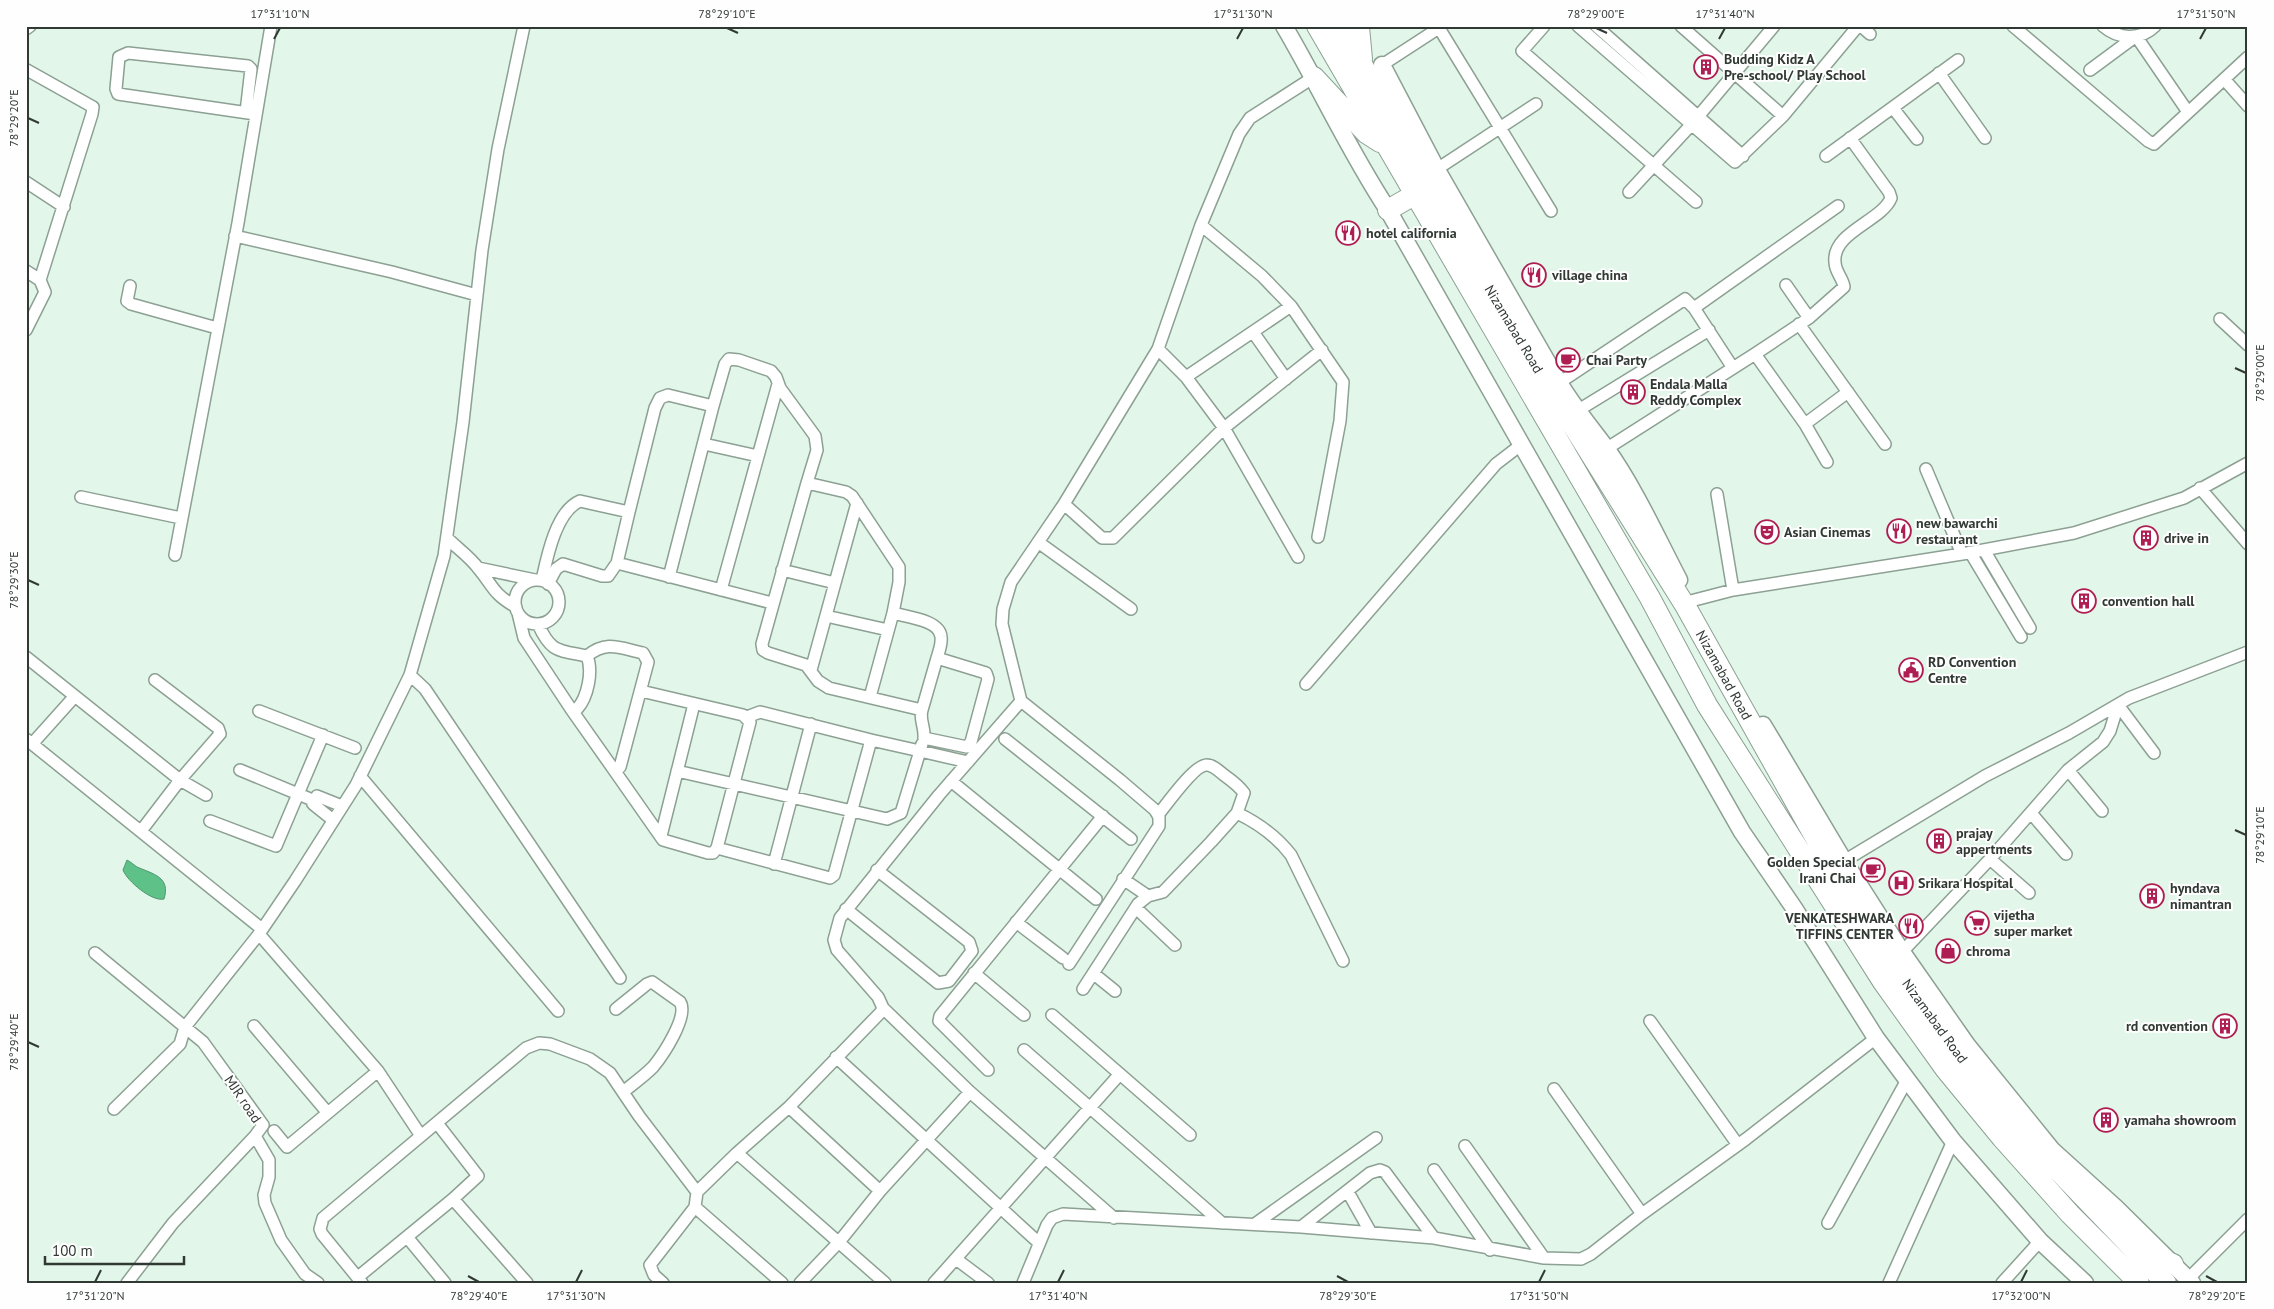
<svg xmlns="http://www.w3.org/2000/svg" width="2274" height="1309" viewBox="0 0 2274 1309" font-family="'PT Sans',sans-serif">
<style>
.water{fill:#5ec188;stroke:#50986f}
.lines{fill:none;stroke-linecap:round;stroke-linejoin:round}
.street-casing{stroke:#8ca093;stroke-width:14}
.secondary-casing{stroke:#8ca093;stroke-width:19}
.highway-casing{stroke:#8ca093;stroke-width:22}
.street{stroke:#fff;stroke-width:11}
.secondary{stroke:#fff;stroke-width:16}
.highway{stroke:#fff;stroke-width:20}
.ticks{fill:none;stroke:#313934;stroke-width:2}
.labels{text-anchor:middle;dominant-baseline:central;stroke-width:4;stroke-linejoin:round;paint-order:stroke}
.poi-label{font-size:14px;font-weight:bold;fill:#313934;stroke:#fefefe;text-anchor:start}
.street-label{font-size:14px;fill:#313934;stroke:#fefefe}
.neatline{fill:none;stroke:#313934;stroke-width:2}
.ticks-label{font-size:12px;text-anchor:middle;fill:#313934}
</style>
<rect width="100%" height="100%" fill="#e2f7e9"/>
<path class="water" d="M127 860C131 862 134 865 137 867 153 874 171 877 164 899 152 902 127 881 123 870Z"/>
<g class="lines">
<g class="street-casing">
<path id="street" d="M1544 26 1522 51 1696 202
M1578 26 1735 162 1783 116 1858 26
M1596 26 1743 156
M1681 26 1783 116
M1861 26 1870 34
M2013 26 2148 141 2154 144 2248 57
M2103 26C2118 39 2140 41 2155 26
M1439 28 1551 211
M26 29 30 26
M1382 65 1442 26
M27 70 93 107 92 114 40 280
M2090 70 2136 36 2188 112
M1939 73 1985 138
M2224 79 2248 106
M1893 108 1917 139
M246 112 251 69 248 66 128 53 119 57 116 89 118 94 255 114
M1826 156 1958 60
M1431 173 1536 104
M26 182 64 207
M1629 192 1691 125 1774 26
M1201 225 1262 276 1291 306 1343 382 1340 421 1318 537
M235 236 392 272 477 295
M26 271 40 280 45 292 26 330
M1786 285 1809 318
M130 286 127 301 131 304 217 328
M1694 308 1838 206
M2220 319 2248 345
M1799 324 1885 444
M1253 332 1286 379
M1158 349 1186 377 1224 428 1298 557
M1755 354 1805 424 1827 462
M1186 377 1291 306
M1559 383 1685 299 1694 308 1733 368
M1577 411 1709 330
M1805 424 1848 392
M704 444 758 456
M1606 449 1755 354 1809 318 1844 287C1843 278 1835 272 1835 262 1832 232 1882 221 1891 198L1889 192 1850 138
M1926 469 1962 554
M2200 488 2248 544
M1717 494 1733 590
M81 497 181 518
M1064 504 1102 538H1113L1224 428 1322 350
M447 538C457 548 470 557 478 568 494 587 492 593 516 607
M1038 542 1131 609
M1984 550 2030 628
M1970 552 2021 637
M175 555 238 223 271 26
M617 563 629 512
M478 568 535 580
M782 570 835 583
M669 577 713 406
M515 602a22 22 0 1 1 44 0a22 22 0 1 1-44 0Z
M542 580C547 557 556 511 580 501L629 512 655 408 660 398 668 395 713 406 725 364 729 359 739 360 771 371 776 377 780 388 815 436 817 450 807 483 846 492 852 496 899 567V582L893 613C907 617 940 620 941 637 942 644 939 651 937 658L986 673 988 679 971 742 967 747 924 738C925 726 919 720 922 710L829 688 818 681 806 665 768 653 763 650 762 644 807 483
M548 584 556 569 563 564 602 576H608L617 563 772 603
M721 590 778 384
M1683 603 1733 590 1962 554 2074 533 2184 498 2248 463
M518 613 524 638 571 709H577C588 697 593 671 587 656 558 650 551 653 538 624
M826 616 888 630
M26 657 180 780 206 795
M811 670 857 503
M410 675 425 689 620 978
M1306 684 1496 464 1522 444
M870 697 893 613
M1021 701 1120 780 1155 810 1159 817V826L1069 964
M2118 705 2154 753
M571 709 614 770 620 767 648 662 643 653C619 648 607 640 587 656
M922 710 937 658
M259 711 355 748
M26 739 262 929
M1005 739 1131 839
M32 744 75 696
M922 744 920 751 968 762
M240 770 315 801
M614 770 663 840 708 853H713L717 848 750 722 743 715 641 691
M2068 770 2102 811
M677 771 887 819 901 813 920 751 871 740 760 712 747 717
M360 776 558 1011
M951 781 1096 899
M1237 813C1258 823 1277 837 1291 855L1343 961
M2031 813 2066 854
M333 820 313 804 317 796 342 806
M210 821 276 846 323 735
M141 831 180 780 220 734 218 728 155 680
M661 836 694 704
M717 848 830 878 834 875 871 740
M1990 859 2029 893
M1844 861 1985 776 2069 733 2129 698 2248 652
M774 864 811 724
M1123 879 1148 896
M1136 908 1175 945
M846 909 938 983 949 981 972 951 969 942 877 870
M1016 922 1063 958
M259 934 378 1071 421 1136
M1902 952 1990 859 2068 770 2103 742 2110 731 2118 705
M95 953 203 1042 263 1125 255 1136 173 1223 127 1283
M974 973 1024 1015
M1094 974 1115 991
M1083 989 1138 904 1148 896 1163 892 1211 842 1237 813 1244 793C1239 786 1231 780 1224 775 1219 771 1213 765 1207 765 1195 764 1166 805 1158 815
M883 1008 970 1092 1114 1218
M616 1009 647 984 652 982 680 1002C689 1016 663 1055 653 1067 644 1076 633 1084 623 1092
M1052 1015 1190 1135
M1650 1021 1738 1145
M254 1026 327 1112
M1024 1050 1222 1223
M836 1057 1039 1243
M988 1070 939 1021 940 1016 1103 816
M1554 1089 1642 1214
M789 1107 880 1191
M114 1109 180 1044 185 1027 259 934 295 881 356 785 410 675 444 556 463 422 482 250 498 149 524 26
M274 1131 287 1147 378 1071
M255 1136 269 1160V1177L264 1195 265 1203 281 1240 305 1274 318 1283
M1465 1146 1544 1258
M737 1153 885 1283
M1434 1170 1490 1250
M1348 1192 1371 1233
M453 1199 527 1283
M695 1207 782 1283
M1828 1223 1907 1080
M1255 1224 1376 1138
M1301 1227 1370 1173 1380 1170 1385 1172 1434 1238
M407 1237 445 1283
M956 1259 988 1283
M358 1277 453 1199 478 1176 437 1123
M2188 1279 2248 1219
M362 1283 322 1234 320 1229 323 1218 526 1048 539 1043 550 1044 590 1059 610 1073 639 1116 697 1192
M663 1283 654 1275 650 1265 695 1207 697 1192 737 1153 789 1107 881 1012 883 1008 878 997 837 950 834 940 840 918 939 795 1021 701 1002 624 1003 609 1011 582 1064 504 1158 349 1201 225 1239 134 1250 118 1314 77
M800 1283 839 1242 880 1191 970 1092
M934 1283 1119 1075
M1023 1283 1047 1225 1052 1218 1063 1214 1301 1227 1434 1238 1544 1258 1581 1259 1591 1254 1642 1214 1746 1139 1876 1038
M1889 1283 1953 1141
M2002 1283 2040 1241"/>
</g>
<g class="secondary-casing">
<path id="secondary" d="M1284 26C1320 87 1349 151 1388 210L1742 832 1794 908 1876 1038 1953 1141 2040 1241 2085 1283
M1382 65 1437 170 1557 379C1571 404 1589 425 1606 448 1635 489 1656 536 1679 580
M1763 725 1844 861 1902 952 1967 1045 2052 1150 2116 1208 2192 1283"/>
</g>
<g class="highway-casing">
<path id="highway" d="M1317 26 1650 598 1707 705 1883 982 1946 1070 2002 1138 2070 1214 2139 1283
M1339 26 1363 66 1402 140 1507 320 1686 607 1839 880 1911 989 1984 1089 2047 1159 2166 1283
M1359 27 1362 59
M1314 77 1366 133 1380 142
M1388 210 1414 195
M2139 1253 2173 1264"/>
</g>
<use href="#street" class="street"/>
<use href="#secondary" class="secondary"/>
<use href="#highway" class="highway"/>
</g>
<path class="ticks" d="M727 28 738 33M1596 28 1607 33M274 39 280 28M1237 39 1243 28M1719 39 1725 28M2200 39 2206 28M28 118 39 123M2235 368 2246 373M28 580 39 585M2235 830 2246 835M28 1042 39 1047M468 1276 479 1282M1337 1276 1348 1282M2206 1276 2217 1282M95 1282 101 1270M576 1282 582 1270M1058 1282 1064 1270M1539 1282 1545 1270M2021 1282 2027 1270"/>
<defs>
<g id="building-ring" transform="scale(1.25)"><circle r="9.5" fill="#fefefe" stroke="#ae1e52" stroke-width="1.5"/><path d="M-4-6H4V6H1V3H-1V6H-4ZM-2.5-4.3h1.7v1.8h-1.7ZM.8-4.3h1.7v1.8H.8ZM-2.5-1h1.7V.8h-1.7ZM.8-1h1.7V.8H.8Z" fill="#ae1e52"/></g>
<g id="restaurant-ring" transform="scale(1.25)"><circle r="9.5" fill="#fefefe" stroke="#ae1e52" stroke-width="1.5"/><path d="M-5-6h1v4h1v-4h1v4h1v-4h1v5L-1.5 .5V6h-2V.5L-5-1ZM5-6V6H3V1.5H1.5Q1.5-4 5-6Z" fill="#ae1e52"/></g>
<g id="cafe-ring" transform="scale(1.25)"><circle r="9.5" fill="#fefefe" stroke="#ae1e52" stroke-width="1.5"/><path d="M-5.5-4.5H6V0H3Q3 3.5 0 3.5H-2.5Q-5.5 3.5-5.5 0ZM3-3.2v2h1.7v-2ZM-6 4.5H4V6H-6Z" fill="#ae1e52"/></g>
<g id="theatre-ring" transform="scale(1.25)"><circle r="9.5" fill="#fefefe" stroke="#ae1e52" stroke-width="1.5"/><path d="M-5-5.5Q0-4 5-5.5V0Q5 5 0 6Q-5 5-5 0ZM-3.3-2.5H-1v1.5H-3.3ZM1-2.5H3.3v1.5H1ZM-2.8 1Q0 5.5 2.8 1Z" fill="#ae1e52"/></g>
<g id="civic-ring" transform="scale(1.25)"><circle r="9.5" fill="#fefefe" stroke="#ae1e52" stroke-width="1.5"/><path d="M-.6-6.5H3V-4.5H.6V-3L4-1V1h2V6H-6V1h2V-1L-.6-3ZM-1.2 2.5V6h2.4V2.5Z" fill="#ae1e52"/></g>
<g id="hospital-ring" transform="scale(1.25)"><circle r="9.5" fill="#fefefe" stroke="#ae1e52" stroke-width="1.5"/><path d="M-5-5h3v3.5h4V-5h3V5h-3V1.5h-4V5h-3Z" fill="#ae1e52"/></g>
<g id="supermarket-ring" transform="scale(1.25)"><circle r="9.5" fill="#fefefe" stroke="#ae1e52" stroke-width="1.5"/><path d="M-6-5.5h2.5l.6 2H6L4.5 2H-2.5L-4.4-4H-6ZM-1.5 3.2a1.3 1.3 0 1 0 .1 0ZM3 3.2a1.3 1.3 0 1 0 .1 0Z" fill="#ae1e52"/></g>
<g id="shop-ring" transform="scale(1.25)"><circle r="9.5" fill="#fefefe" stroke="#ae1e52" stroke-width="1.5"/><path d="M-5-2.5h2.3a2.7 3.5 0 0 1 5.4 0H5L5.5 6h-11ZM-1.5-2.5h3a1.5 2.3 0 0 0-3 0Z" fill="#ae1e52"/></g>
</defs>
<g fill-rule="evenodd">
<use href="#building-ring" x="1706" y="67"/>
<use href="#restaurant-ring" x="1348" y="233"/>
<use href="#restaurant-ring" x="1534" y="275"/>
<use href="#cafe-ring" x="1568" y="360"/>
<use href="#building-ring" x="1633" y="392"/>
<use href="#restaurant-ring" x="1899" y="531"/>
<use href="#theatre-ring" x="1767" y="532"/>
<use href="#building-ring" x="2146" y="538"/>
<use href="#building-ring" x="2084" y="601"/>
<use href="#civic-ring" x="1911" y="670"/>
<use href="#building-ring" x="1939" y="841"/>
<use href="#cafe-ring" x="1873" y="870"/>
<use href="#hospital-ring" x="1901" y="883"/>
<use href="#building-ring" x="2152" y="896"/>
<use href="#supermarket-ring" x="1977" y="923"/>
<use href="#restaurant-ring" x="1911" y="926"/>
<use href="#shop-ring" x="1948" y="951"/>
<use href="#building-ring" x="2225" y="1026"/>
<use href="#building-ring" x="2106" y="1120"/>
</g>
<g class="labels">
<g class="poi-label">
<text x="1724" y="59">Budding Kidz A<tspan x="1724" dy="16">Pre-school/ Play School</tspan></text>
<text x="1366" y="233">hotel california</text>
<text x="1552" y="275">village china</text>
<text x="1586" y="360">Chai Party</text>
<text x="1650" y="384">Endala Malla<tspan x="1650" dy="16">Reddy Complex</tspan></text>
<text x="1916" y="523">new bawarchi<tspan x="1916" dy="16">restaurant</tspan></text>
<text x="1784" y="532">Asian Cinemas</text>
<text x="2164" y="538">drive in</text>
<text x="2102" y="601">convention hall</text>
<text x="1928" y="662">RD Convention<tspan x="1928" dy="16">Centre</tspan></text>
<text x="1956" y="833">prajay<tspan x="1956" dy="16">appertments</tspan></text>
<text x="1856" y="862" text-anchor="end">Golden Special<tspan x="1856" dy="16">Irani Chai</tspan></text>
<text x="1918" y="883">Srikara Hospital</text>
<text x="2170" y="888">hyndava<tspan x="2170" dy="16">nimantran</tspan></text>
<text x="1994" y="915">vijetha<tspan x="1994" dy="16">super market</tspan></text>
<text x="1894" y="918" text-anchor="end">VENKATESHWARA<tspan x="1894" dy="16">TIFFINS CENTER</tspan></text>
<text x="1966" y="951">chroma</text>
<text x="2208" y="1026" text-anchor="end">rd convention</text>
<text x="2124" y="1120">yamaha showroom</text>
</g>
<g class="street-label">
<text transform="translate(1514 329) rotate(59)">Nizamabad Road</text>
<text transform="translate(1724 675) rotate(61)">Nizamabad Road</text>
<text transform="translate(1935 1021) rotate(54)">Nizamabad Road</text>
<text transform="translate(243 1099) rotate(56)">MJR road</text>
</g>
</g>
<rect width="2274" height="1309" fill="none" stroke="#fefefe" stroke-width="55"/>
<path d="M45 1256v8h139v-8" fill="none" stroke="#313934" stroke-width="2.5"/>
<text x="52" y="1256" font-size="15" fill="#313934" stroke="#fefefe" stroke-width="4" paint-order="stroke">100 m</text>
<rect x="28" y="28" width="2218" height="1254" class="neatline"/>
<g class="ticks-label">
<text x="280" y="18">17°31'10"N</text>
<text x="727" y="18">78°29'10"E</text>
<text x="1243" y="18">17°31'30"N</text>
<text x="1596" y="18">78°29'00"E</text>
<text x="1725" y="18">17°31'40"N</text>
<text x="2206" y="18">17°31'50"N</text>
<text transform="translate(14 118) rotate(-90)" y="4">78°29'20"E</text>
<text transform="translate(2260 373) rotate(-90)" y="4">78°29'00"E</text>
<text transform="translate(14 580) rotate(-90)" y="4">78°29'30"E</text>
<text transform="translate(2260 835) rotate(-90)" y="4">78°29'10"E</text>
<text transform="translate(14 1042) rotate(-90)" y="4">78°29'40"E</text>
<text x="95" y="1300">17°31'20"N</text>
<text x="479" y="1300">78°29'40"E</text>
<text x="576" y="1300">17°31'30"N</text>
<text x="1058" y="1300">17°31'40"N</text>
<text x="1348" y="1300">78°29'30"E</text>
<text x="1539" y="1300">17°31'50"N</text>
<text x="2021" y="1300">17°32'00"N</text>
<text x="2217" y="1300">78°29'20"E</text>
</g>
</svg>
